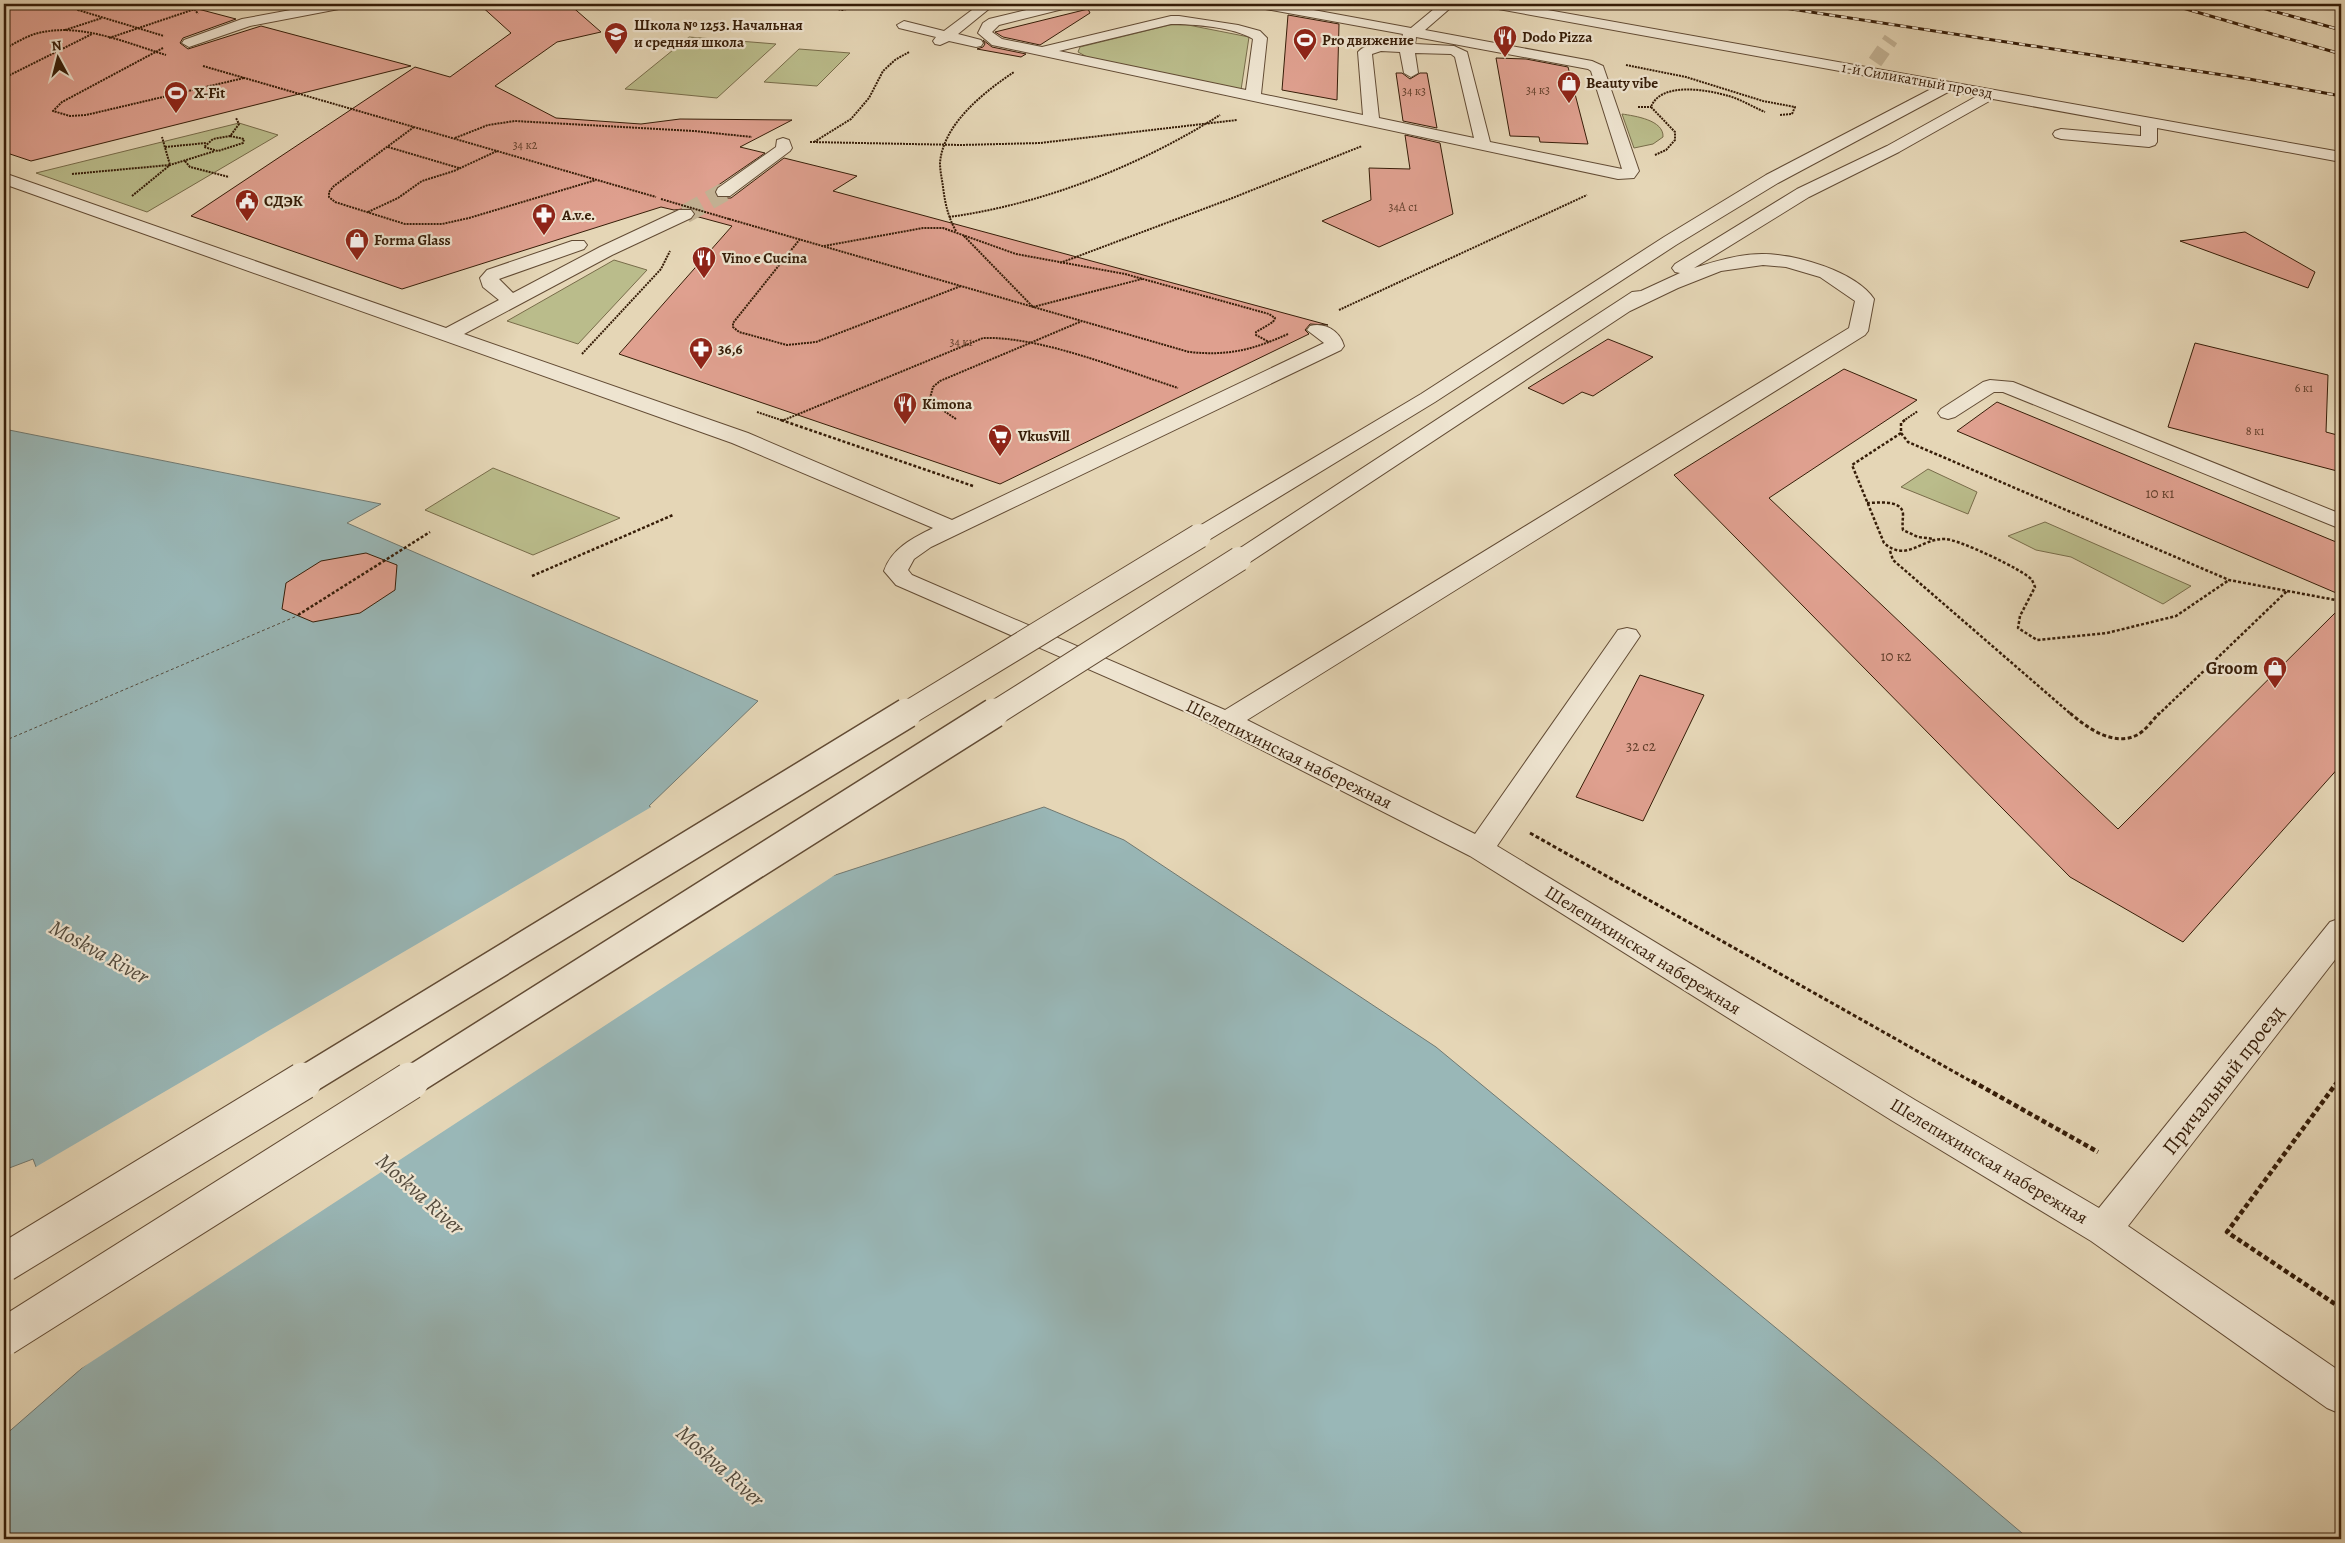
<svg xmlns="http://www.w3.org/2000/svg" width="2345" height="1543" viewBox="0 0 2345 1543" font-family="Alegreya,serif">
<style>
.green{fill:#babc8b;stroke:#786c4a}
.water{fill:#99b7b7;stroke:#717971}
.pier{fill:#e5d6b6}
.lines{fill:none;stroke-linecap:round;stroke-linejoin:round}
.ferry{stroke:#544b3d;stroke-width:1;stroke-dasharray:3 2.5;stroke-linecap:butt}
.building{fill:#dfa08f;stroke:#361d08}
.minor-tunnel-far1{stroke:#c2b193;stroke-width:15;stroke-dasharray:15 8;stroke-linecap:butt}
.minor-tunnel{stroke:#c2b193;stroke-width:19;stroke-dasharray:19 9;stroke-linecap:butt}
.minor-casing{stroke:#624b34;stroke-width:2}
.path-far3{stroke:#361d08;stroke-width:2;stroke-dasharray:2 1;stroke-linecap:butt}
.path-far2{stroke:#361d08;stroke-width:2.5;stroke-dasharray:3 2;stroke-linecap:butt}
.path-far1{stroke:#361d08;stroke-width:3;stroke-dasharray:4 2.5;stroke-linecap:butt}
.path{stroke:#361d08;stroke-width:4.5;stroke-dasharray:5 3;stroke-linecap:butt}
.minor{fill:#eee4d0;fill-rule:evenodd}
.rail-casing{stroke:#361d08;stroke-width:3}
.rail{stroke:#eee4d0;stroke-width:2;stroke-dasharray:6;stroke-linecap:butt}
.minor-bridge-far2-casing{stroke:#624b34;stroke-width:26;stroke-linecap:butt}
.minor-bridge-far1-casing{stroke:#624b34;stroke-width:32;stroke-linecap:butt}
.minor-bridge-casing{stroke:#624b34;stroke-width:39;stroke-linecap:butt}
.path-bridge{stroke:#361d08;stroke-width:2;stroke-dasharray:2 1;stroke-linecap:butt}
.minor-bridge-far2{stroke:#eee4d0;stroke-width:24}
.minor-bridge-far1{stroke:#eee4d0;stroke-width:29}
.minor-bridge{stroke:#eee4d0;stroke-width:37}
.labels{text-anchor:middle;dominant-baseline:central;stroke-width:4.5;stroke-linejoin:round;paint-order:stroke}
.far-number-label{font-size:12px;fill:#603e2a}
.far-poi-label{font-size:15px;font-weight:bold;fill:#361d08;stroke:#eee4d0;text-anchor:start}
.far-street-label{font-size:15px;fill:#361d08;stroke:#eee4d0}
.number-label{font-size:15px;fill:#603e2a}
.poi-label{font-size:18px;font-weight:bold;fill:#361d08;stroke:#eee4d0;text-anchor:end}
.street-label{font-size:18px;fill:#361d08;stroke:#eee4d0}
.near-street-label{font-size:21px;fill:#361d08;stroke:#eee4d0}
.near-water-label{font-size:22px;font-style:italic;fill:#544b3d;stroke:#eee4d0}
</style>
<rect width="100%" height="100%" fill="#e5d6b6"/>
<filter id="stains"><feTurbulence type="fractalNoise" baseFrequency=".004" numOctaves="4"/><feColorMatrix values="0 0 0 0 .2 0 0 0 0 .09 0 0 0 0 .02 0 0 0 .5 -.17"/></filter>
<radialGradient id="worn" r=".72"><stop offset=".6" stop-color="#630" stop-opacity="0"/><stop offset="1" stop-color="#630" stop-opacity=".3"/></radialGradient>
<path class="green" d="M1178 23 1249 37 1241 90 1089 58 1078 52 1080 47Z
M689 37 776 44 717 98 625 89Z
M799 49 850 53 817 86 764 82Z
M1622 114C1635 116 1664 120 1663 137L1653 144 1634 148Z
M239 123 278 135 147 212 36 173Z
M614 260 647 270 578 344 507 321Z
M493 468 620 518 533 555 425 510Z
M1928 469 1977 492 1968 514 1901 487Z
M2045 522 2191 586 2163 604 2071 557 2036 550 2008 536Z"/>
<path class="water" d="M4 429 381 504 347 523 758 701 649 806 780 893 1044 807 1124 840 1436 1047 1937 1461 2029 1539H4V1436L105 1348 33 1159 4 1170Z"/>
<path class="pier" d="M653 806 781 890 841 871 68 1377 102 1348 34 1168Z"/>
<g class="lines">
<path class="ferry" d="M4 741 297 616"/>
</g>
<path class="building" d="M22 4H179L236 19 183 38 180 43 188 49 261 26 411 66 31 161 4 152V7Z
M479 4H569L601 32 557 42 495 86 556 118 641 124 680 119 792 120 740 147 765 153 717 186 714 193 718 198H731L784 158 857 176 833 191 1328 325 1310 324 1305 330 1309 334 1000 484 619 354 732 226 695 216 696 213 691 208 674 210 661 207 402 289 191 216 415 67 450 77 511 33Z
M1088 9 1090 13 1040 45 1003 37 995 32Z
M1288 15 1339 24 1337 100 1282 90Z
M983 40 992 47 1026 54 1021 57 977 49 983 47 985 44Z
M1496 58 1526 59 1568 67 1588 144 1540 142 1539 137 1510 136Z
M1396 73H1402L1410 79 1420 73H1427L1437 128 1403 121Z
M1405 135 1440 143 1453 214 1379 247 1322 221 1371 200 1369 168 1410 169Z
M2245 232 2315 272 2308 288 2180 241Z
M1608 339 1653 357 1593 396 1582 392 1563 404 1528 388Z
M2195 343 2328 375 2326 432 2341 436V472L2168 427Z
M1844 369 1917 400 1769 498 2118 829 2341 607V765L2183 942 2070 877 1674 475Z
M1997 402 2341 544V595L1957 431Z
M366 553 397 565 395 590 360 613 313 622 282 609 286 583 321 561Z
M1640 675 1704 695 1643 821 1576 797Z"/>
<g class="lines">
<path class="minor-tunnel-far1" d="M1875 62 1891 39"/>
<path class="minor-tunnel" d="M685 214 724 192"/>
<g class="minor-casing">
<path id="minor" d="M323 4H351L344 8 250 26 189 47 182 43 184 40 242 19Z
M980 4H995L958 34 981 40 983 43 981 46 976 47 949 41 940 45 935 44 933 41 936 37 899 28 897 25 904 21 944 31Z
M1051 4H1073L1071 7 999 25 992 32 1002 39 1042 47 1171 16H1179L1238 25 1260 31 1267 38 1261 94 1363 115 1358 52C1367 41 1388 43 1401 44L1403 34 1260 8 1253 4H1281L1411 28 1440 4H1455L1425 30 1592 61 1603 66 1639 171 1634 178 1618 179 997 46 992 45 978 33 983 23 989 19ZM1171 24C1193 24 1234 27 1253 39L1246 90 1059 51ZM1416 37 1588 69 1591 71 1622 169 1490 142 1467 52 1454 46 1415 44ZM1381 51 1400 52 1404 73 1411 77 1418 73 1415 53 1451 54 1455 57 1474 138 1379 118 1372 54Z
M1486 4H1514L2341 152V162L2157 128V142L2155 145 2149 147 2061 139 2055 137 2053 134 2055 131 2061 129 2141 136V126L1993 99 1899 152 1809 197 1694 268C1716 261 1739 254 1762 254 1795 254 1855 271 1874 299L1868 331 1865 335 1247 720 1475 834 1618 630 1627 628 1636 630 1640 636 1497 846 1915 1100 2099 1208 2330 922 2341 918V952L2128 1226 2341 1372V1414L2327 1408 2091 1241 1891 1120 1470 856 1191 714 896 585 884 571C892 548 913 538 933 528L732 443 4 184V173L446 328 499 300 483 287 480 278 487 270 572 241H584L587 245 584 249 499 279 513 293 600 247 679 210H691L694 214 691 218 612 255 464 334 748 433 952 520 1324 343 1307 330 1310 326C1325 322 1340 331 1344 346L1341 350 931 547 914 559 908 570 912 575 1225 710 1849 328 1855 301 1820 277 1786 267 1763 265 1721 271 1678 288 1630 311 1247 564 1239 566 1231 564 1227 559 1231 554 1632 292 1641 291 1680 273 1675 272 1672 268 1675 264 1797 189 1887 146 1977 96 1950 91 1778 183 1676 245 1435 402 1207 541 1199 543 1191 541 1187 536 1191 531 1421 394 1664 237 1766 175 1933 88 1493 8Z
M783 138 789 140 792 148 790 151 730 196H718L716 192 718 188 776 147 777 140Z
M1990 380 2013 382 2341 514V529L2003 392H1994L1955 417 1948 419 1941 417 1938 413 1941 409 1983 382Z"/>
</g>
<path class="path-far3" d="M85 4 78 10 164 36
M191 4 198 14
M812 4 842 10 851 8 854 4
M838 4 851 8
M4 5 9 4
M65 30 102 18
M109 38 195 9
M163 48 62 102 53 111 70 116 86 115 244 78
M4 49C16 43 29 34 43 32 84 24 127 43 166 55
M1626 65 1686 77 1763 101 1795 107 1792 114 1780 115
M203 66 656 197
M4 78 92 34
M1638 107H1651
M414 127 334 186 329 192V197L335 202 405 224H442L469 218 596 180
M231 135 239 124 236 118
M230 136 244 139 243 143 218 151 204 147 213 139Z
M455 138 488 125 515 121 694 131 752 137
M810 142 961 145 1040 143 1237 120
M814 142 851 119 869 98 883 71 895 60 909 52
M165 147 206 143
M388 147 459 168
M1655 155 1666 150 1675 140V132L1651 107C1661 81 1708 90 1729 96 1742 100 1753 107 1765 112
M185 161 190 167 229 177
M72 174 170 165 162 137
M132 196 170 165 215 151
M368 212 398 198 422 181 454 171 497 151
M949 217C1044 204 1139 166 1220 115
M729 219 1189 352C1229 356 1252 350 1288 334
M956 231C948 217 945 203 943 187 942 179 940 171 940 163 943 124 984 92 1014 72
M964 236 1033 307 1142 279
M800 239 733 323V327L739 332 787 345 816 342 961 286
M824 246 923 228H943L1016 254 1125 274 1269 314 1275 318 1273 322 1256 332V335L1269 342
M1060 263 1230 199 1362 146
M1339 310 1587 195
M582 354 661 269 670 251
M757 412 784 421
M956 419 938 407 930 398 933 387 940 381 1082 321
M784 420 983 338C1040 336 1123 370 1178 388
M1903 421 1918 411"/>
<path class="path-far2" d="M781 420 973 486
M1905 420 1901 423V433L1908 442 2229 580 2341 601
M1901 433 1852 465 1884 543C1907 563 1921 538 1945 539 1958 539 2024 570 2032 580 2033 582 2034 585 2035 587L2020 616 2018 628 2037 640 2107 633 2176 616 2229 580
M1867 503C1877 503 1902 499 1903 514 1903 520 1902 524 1903 530L1918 537 1934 539
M1890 551 1893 560 2072 715
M532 576 673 515
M298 615 430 532
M2158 715 2287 591"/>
<path class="path-far1" d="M2070 713C2087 728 2114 747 2137 735 2145 731 2153 720 2159 713
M1530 833 1974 1083
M2337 1083 2341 1077"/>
<path class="path" d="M1972 1081 2098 1152
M2338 1081 2227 1232 2341 1308"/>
<use href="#minor" class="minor"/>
<g class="rail-casing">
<path id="rail" d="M1758 4 2249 79 2341 96
M2169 4 2341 54
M2248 4 2341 30"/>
</g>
<use href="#rail" class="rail"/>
<g class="minor-bridge-far2-casing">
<path id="minor-bridge-far2" d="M905 715 1199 536
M992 715 1239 559"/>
</g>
<g class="minor-bridge-far1-casing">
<path id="minor-bridge-far1" d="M301 1083 907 713
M408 1083 994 713"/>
</g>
<g class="minor-bridge-casing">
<path id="minor-bridge" d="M4 1263 303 1081
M4 1337 410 1081"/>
</g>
<path class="path-bridge" d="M661 199 729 219"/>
<use href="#minor-bridge-far2" class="minor-bridge-far2"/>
<use href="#minor-bridge-far1" class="minor-bridge-far1"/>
<use href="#minor-bridge" class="minor-bridge"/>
</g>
<defs>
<g id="school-pin" transform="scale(1.25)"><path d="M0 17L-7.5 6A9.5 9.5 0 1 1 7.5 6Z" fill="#8f2418" stroke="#eee4d0"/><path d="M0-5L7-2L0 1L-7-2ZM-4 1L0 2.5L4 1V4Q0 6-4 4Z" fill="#fff"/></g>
<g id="restaurant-pin" transform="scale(1.25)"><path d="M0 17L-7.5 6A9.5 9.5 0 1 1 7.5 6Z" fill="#8f2418" stroke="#eee4d0"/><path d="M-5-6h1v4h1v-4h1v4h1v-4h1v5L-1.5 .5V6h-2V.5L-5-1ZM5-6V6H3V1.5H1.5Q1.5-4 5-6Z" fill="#fff"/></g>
<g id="stadium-pin" transform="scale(1.25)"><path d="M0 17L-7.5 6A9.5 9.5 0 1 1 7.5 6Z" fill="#8f2418" stroke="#eee4d0"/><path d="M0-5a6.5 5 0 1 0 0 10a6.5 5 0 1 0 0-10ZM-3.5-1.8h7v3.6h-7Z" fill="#fff"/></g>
<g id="shop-pin" transform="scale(1.25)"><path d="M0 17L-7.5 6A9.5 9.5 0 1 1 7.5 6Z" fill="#8f2418" stroke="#eee4d0"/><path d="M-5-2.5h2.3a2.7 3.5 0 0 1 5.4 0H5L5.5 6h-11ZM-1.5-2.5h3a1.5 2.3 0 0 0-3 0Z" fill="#fff"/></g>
<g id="civic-pin" transform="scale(1.25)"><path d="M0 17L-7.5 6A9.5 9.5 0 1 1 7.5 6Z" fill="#8f2418" stroke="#eee4d0"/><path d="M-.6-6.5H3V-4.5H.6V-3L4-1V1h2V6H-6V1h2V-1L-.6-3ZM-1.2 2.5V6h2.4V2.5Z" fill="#fff"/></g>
<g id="pharmacy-pin" transform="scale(1.25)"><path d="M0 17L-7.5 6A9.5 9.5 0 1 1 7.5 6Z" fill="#8f2418" stroke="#eee4d0"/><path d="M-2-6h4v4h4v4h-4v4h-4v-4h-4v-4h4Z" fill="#fff"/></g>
<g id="supermarket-pin" transform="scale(1.25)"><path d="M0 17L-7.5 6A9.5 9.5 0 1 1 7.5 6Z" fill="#8f2418" stroke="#eee4d0"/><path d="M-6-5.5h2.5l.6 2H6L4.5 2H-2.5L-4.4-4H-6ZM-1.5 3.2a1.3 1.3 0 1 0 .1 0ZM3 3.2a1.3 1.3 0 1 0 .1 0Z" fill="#fff"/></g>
</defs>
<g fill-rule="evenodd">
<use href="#school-pin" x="616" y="34"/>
<use href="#restaurant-pin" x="1505" y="37"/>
<use href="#stadium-pin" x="1305" y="40"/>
<use href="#shop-pin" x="1569" y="83"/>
<use href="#stadium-pin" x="176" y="93"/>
<use href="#civic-pin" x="247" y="201"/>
<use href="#pharmacy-pin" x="544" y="215"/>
<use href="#shop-pin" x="357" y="240"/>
<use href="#restaurant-pin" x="704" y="258"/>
<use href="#pharmacy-pin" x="701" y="349"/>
<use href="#restaurant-pin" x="905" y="404"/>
<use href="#supermarket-pin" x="1000" y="436"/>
<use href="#shop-pin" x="2275" y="668"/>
</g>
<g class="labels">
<g class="far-number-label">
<text x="1538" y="90">34 к3</text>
<text x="1414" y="91">34 к3</text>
<text x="525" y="145">34 к2</text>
<text x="1403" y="207">34А с1</text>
<text x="961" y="342">34 к1</text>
<text x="2304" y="388">6 к1</text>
<text x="2255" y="431">8 к1</text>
</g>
<g class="far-poi-label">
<text x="634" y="25">Школа № 1253. Начальная<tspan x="634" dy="17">и средняя школа</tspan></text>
<text x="1522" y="37">Dodo Pizza</text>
<text x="1322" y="40">Pro движение</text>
<text x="1586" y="83">Beauty vibe</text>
<text x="194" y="93">X-Fit</text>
<text x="264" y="201">СДЭК</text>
<text x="562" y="215">A.v.e.</text>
<text x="374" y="240">Forma Glass</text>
<text x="722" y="258">Vino e Cucina</text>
<text x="718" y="349">36,6</text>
<text x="922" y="404">Kimona</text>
<text x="1018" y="436">VkusVill</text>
</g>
<g class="far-street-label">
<text transform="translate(1917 80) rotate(10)">1-й Силикатный проезд</text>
</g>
<g class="number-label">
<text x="2160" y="493">10 к1</text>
<text x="1896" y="656">10 к2</text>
<text x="1641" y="746">32 с2</text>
</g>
<g class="poi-label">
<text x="2258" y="668">Groom</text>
</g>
<g class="street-label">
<text transform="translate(1289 754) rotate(26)">Шелепихинская набережная</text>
<text transform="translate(1643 950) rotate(32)">Шелепихинская набережная</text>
<text transform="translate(1989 1161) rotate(31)">Шелепихинская набережная</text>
</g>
<g class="near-street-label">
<text transform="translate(2223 1080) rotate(-52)">Причальный проезд</text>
</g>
<g class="near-water-label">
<text transform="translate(99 952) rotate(29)">Moskva River</text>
<text transform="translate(420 1194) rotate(42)">Moskva River</text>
<text transform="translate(720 1466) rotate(42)">Moskva River</text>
</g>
</g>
<rect width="2345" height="1543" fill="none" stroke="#e5d6b6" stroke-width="20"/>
<rect x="5" y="5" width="2335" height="1533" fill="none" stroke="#361d08" stroke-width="2.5"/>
<rect x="10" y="10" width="2325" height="1523" fill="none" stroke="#361d08"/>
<g transform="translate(58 58) rotate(353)" stroke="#eee4d0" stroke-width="4" paint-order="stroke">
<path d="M0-4L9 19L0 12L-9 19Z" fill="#361d08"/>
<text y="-8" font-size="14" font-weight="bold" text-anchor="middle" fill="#361d08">N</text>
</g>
<rect width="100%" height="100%" filter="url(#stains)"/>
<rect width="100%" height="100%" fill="url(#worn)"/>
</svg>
